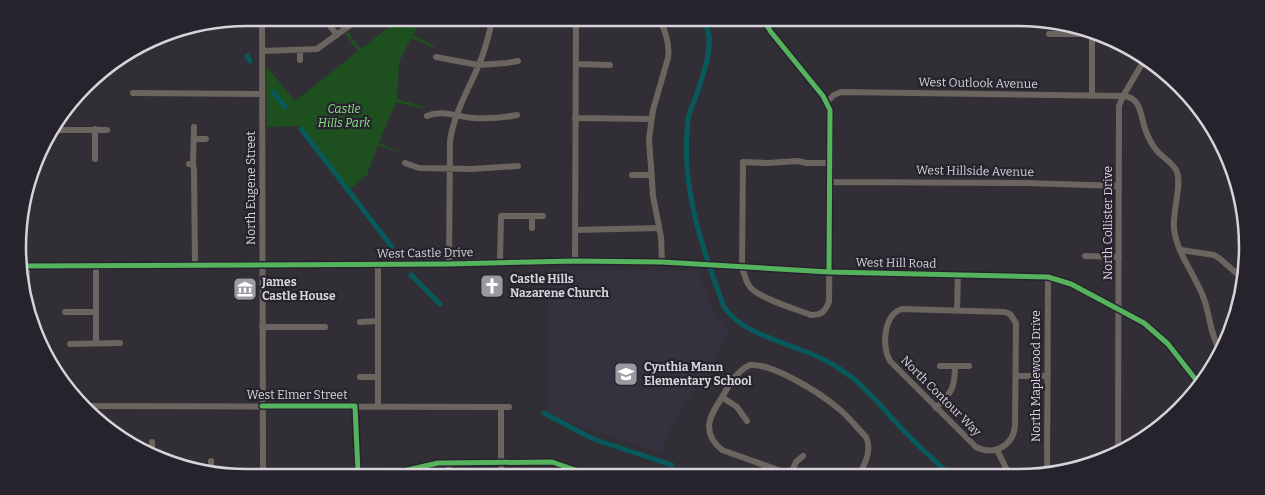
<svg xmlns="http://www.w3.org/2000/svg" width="1265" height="495" viewBox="0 0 1265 495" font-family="Bitter,serif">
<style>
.built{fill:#35313f}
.green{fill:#1d501e}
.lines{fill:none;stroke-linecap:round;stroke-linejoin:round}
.canal{stroke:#08595b;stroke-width:5}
.minor{stroke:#6c645e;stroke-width:6}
.cycleway-casing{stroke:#26232d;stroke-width:8}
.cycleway{stroke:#56b35d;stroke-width:5}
.labels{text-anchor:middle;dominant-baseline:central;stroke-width:4.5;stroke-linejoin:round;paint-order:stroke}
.street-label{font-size:12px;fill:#d6d4da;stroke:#26232d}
.park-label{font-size:12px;font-style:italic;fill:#8be387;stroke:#26232d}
.poi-label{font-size:12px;font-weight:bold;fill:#d6d4da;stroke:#26232d;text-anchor:start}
.rim{fill:none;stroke:#d6d4da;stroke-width:2.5}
</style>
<rect width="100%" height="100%" fill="#312f35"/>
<path class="built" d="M549 269 698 271 714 313 729 333 665 437 663 454 547 415Z"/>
<path class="green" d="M399 18H421L413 35 434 46 433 48 411 38 399 62 397 99 426 107 420 108 396 102 379 143 398 151V152L378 145 367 175 349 190 300 126 267 127 266 66 295 101 358 51 345 34 348 32 361 49 397 21Z"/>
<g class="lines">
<path class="canal" d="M703 18C705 23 708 30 709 36 711 55 702 78 696 96 693 104 689 112 688 121 680 185 702 248 724 307 742 335 793 344 823 359 862 379 876 402 905 432 920 448 936 462 952 476
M247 56 250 61
M273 92 285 107
M301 129 392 247
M411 275 440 304
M544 413 593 439 672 465"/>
<path class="minor" d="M262 18 263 477
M324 18 337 35
M659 18C665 31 670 43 668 58L653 110 649 139 653 196 661 237 662 262
M762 18 771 32 823 96 827 102 831 118 829 302C825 312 821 315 811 315 796 309 762 299 752 289 746 284 745 275 742 268L743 162 767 163 798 161 806 163H830
M1049 34H1092V96
M262 51 317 49 360 18
M300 51V60
M436 57 478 65 507 63 518 61
M576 64 610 65
M133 93 262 94
M827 102 834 95 841 92 1123 96C1143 97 1140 119 1147 134 1150 141 1154 148 1159 153 1165 159 1174 164 1177 172 1182 186 1172 212 1174 229 1177 254 1196 276 1204 299 1210 315 1210 335 1220 350
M427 116C442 109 458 117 474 118 489 119 503 118 517 115
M575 118 651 119
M51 130H107
M194 139H206
M95 159V129
M405 163 419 168 471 169 518 166
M189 164H193L194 170 195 265
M193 164 194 127
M632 175H652
M830 182 1026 183 1119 186
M532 216V228
M575 230 659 228
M1181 250 1214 255 1219 258 1242 278
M1085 256 1119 257
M575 261 576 18
M500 262 501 216H543
M378 264V406
M449 264 450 141C454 113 469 89 480 62 486 48 489 33 493 18
M96 265V343
M21 266 449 264 575 261 662 262 829 272 1048 277 1071 284 1144 323 1168 344 1200 385
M23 295 27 283V266
M902 309 1005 312 1010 314 1016 323 1015 426C1013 446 994 456 976 447L890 361C882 346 883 315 902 309Z
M957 310 958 274
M65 312H96
M360 322 378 321
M262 327H325
M70 344 120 343
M940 366H969
M1016 376H1048
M360 377H378
M722 397 737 407 747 421
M85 406 509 407
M355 406C355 430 358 454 358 477
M501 407V477
M936 408C952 392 955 388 955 366
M997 450 1007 470 1013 476
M152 452V442
M1118 454 1119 106 1123 96 1145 59
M358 472 403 471 438 463 552 462 596 477
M211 473V461
M1047 475 1048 277
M790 476 796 462 803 456
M795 476 722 450C699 431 711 414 724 394 731 382 737 371 750 365 773 363 820 393 839 409 849 417 857 428 866 437 872 449 865 465 858 476
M449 477V463"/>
<g class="cycleway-casing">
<path id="cycleway" d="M762 18 771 32 823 96 830 110 829 272
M21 266 449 264 575 261 662 262 829 272 1048 277 1071 284 1144 323 1168 344 1200 385
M262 406H355L358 472 403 471 438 463 552 462 596 477"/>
</g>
<use href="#cycleway" class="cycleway"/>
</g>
<defs>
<g id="church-square" transform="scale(1.25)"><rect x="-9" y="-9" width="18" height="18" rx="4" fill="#9c9aa0" stroke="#26232d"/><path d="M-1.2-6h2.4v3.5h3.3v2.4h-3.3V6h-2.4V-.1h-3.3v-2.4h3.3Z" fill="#fff"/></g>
<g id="museum-square" transform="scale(1.25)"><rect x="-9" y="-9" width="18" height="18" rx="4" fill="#9c9aa0" stroke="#26232d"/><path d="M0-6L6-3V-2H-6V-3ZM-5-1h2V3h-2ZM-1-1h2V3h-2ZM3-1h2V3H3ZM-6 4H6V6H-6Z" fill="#fff"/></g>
<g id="school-square" transform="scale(1.25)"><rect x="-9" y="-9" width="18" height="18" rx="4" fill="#9c9aa0" stroke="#26232d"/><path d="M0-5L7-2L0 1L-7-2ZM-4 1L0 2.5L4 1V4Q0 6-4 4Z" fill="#fff"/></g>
</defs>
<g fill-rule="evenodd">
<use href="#church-square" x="492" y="286"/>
<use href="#museum-square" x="245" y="289"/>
<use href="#school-square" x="626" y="374"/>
</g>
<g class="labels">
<g class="street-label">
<text transform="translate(978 83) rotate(1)">West Outlook Avenue</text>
<text transform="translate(975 171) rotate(1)">West Hillside Avenue</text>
<text transform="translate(251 188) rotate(-90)">North Eugene Street</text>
<text transform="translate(1108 223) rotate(-90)">North Collister Drive</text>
<text transform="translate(425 253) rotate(-1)">West Castle Drive</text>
<text transform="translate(896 263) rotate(1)">West Hill Road</text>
<text transform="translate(1036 376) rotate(-90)">North Maplewood Drive</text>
<text x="297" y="395">West Elmer Street</text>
<text transform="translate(941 396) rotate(45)">North Contour Way</text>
</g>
<g class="park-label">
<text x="344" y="109">Castle<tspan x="344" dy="14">Hills Park</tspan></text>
</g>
<g class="poi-label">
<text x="510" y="279">Castle Hills<tspan x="510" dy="14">Nazarene Church</tspan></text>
<text x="262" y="282">James<tspan x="262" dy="14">Castle House</tspan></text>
<text x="644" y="367">Cynthia Mann<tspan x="644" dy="14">Elementary School</tspan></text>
</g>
</g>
<path d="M0 0H1265V495H0ZM247 26H1018A221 221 0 0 1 1239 247V248A221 221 0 0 1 1018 469H247A221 221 0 0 1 26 248V247A221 221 0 0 1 247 26Z" fill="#26232d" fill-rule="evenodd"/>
<path class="rim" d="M247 26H1018A221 221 0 0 1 1239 247V248A221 221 0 0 1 1018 469H247A221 221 0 0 1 26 248V247A221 221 0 0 1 247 26Z"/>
</svg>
